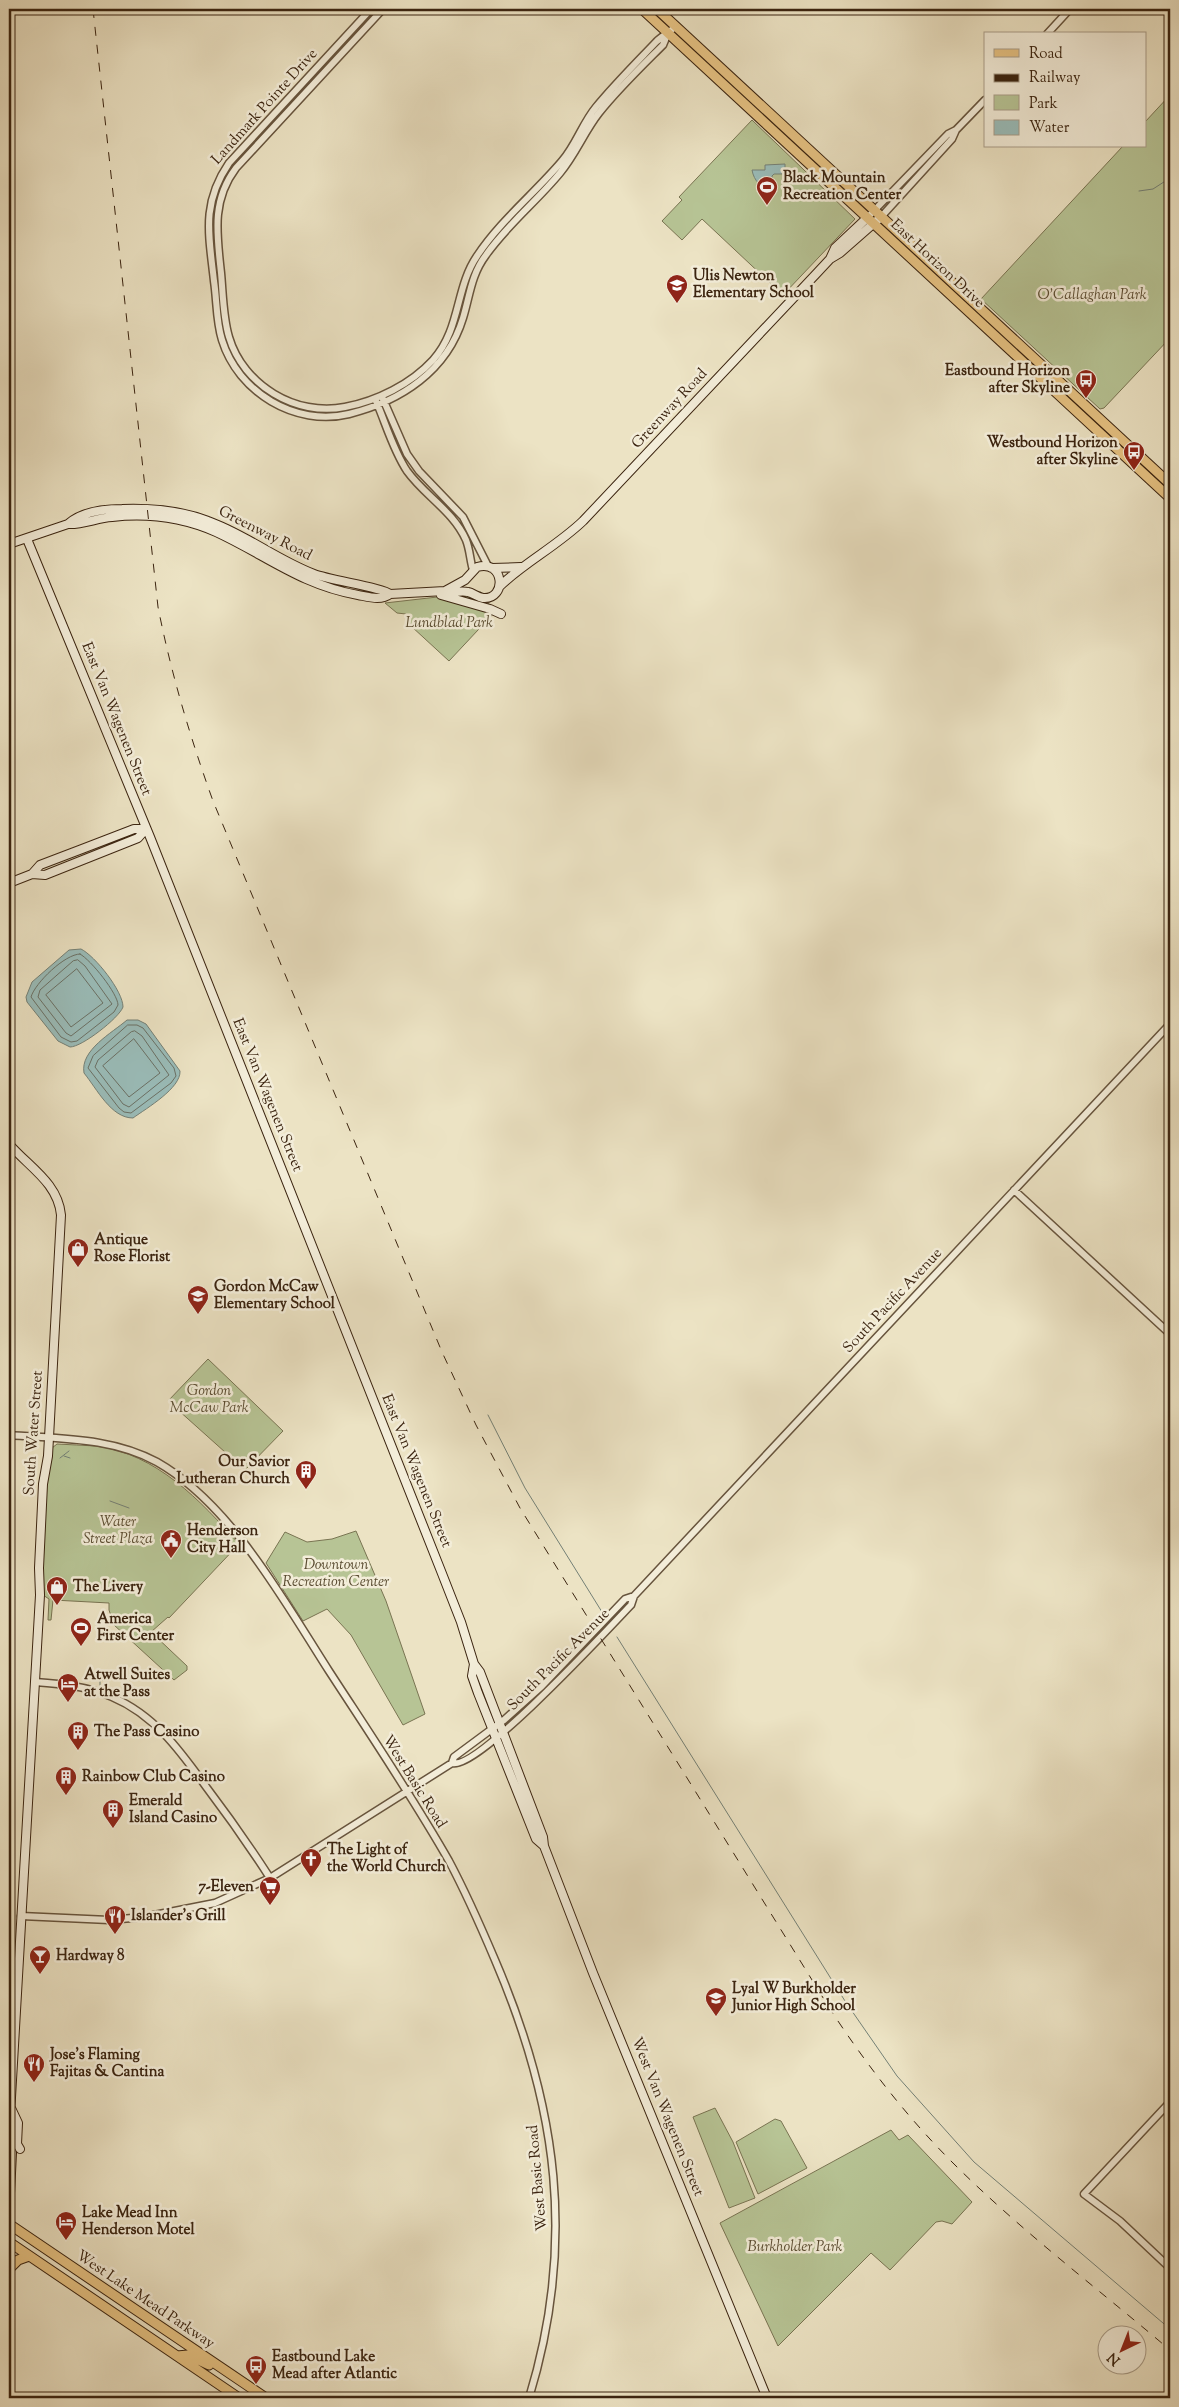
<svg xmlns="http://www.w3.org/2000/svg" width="1179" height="2407" viewBox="0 0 1179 2407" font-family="'Sorts Mill Goudy',serif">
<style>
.green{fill:#b7c495;stroke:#797452}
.water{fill:#9abdba;stroke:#748076}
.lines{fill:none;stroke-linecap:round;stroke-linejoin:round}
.shore{stroke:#6a7065;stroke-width:1}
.stream{stroke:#748076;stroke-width:1}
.tertiary-casing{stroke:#67543d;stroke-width:9}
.secondary-casing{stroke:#3b2410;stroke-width:10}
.primary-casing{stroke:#3b2410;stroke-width:11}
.tertiary{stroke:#f3edd9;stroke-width:6}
.secondary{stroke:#f3edd9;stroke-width:8}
.primary{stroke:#e6c282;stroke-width:9}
.rail{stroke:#3b2410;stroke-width:1;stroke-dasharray:9 9;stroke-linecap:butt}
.labels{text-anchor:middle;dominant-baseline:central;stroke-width:5;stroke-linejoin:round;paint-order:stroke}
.street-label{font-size:15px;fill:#3b2410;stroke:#f3edd9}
.poi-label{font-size:15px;font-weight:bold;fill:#3b2410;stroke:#f3edd9;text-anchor:start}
.park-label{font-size:15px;font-style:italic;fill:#5a4c31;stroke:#f3edd9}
</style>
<rect width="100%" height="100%" fill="#ece3c4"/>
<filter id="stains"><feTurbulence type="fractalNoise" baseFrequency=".004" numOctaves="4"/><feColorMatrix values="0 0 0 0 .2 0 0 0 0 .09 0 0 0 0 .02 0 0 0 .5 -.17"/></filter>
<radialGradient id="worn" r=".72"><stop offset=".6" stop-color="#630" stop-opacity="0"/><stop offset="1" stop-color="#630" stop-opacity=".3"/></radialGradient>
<path class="green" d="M1170 95V338L1104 408 1100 409 981 299 1123 146H1145V122Z
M752 120 855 219 783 295 702 219 682 240 662 221 682 200 679 197Z
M481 592 493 610V614L449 661 411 626 406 614 397 613 385 603Z
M208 1359 283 1431 245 1470 168 1401Z
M57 1444C70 1445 83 1445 96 1446 157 1454 200 1500 239 1544L169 1618 168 1617 151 1632 187 1666V1670L174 1680 114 1625 109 1610V1603L53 1600 51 1620H48L49 1599 43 1595 41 1572 46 1480 52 1448Z
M356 1531 386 1601 425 1714 403 1725 351 1635 327 1609 303 1621 266 1563 285 1532 307 1542 332 1539Z
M715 2108 733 2142 755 2198 729 2208 693 2117Z
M775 2119 781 2121 807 2168 758 2194 736 2142Z
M891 2130 899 2140 908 2135 972 2202 952 2224 942 2221 936 2222 890 2270 871 2253 778 2346 720 2223Z"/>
<path class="water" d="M785 164V174H774L772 176V189C761 188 754 181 752 170H765V165Z
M81 949C95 956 123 991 123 1007 119 1018 82 1047 70 1047L58 1041 27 1002 26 997 32 982 69 950Z
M127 1020H138L146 1024 180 1071C181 1088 147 1108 133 1118 111 1118 97 1089 84 1073 80 1050 112 1033 127 1020Z"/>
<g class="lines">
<path class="shore" d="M80 954C91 960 118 994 118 1005L114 1012 77 1041 71 1042 61 1037 31 997C35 983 65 954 80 954Z
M78 960 85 966 112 1004 71 1036 66 1033 38 997 40 990 73 961Z
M77 969 103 1003 71 1027 46 995Z
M128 1025H137L143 1028 174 1068 176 1076 171 1083 131 1113 124 1112 119 1108 88 1068 93 1056Z
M135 1031 142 1036 169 1075 129 1107 123 1104 95 1067 98 1060 131 1032Z
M134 1039 160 1073 129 1097 103 1066Z"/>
<path class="stream" d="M1139 191 1153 189 1170 178
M488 1415 525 1488 602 1612
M64 1456 70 1458
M60 1458 69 1451
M110 1501 129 1508
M617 1637 845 2001 897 2076 974 2162 1170 2329
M100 1686V1680H107L108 1675"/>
<g class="tertiary-casing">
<path id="tertiary" d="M371 9 229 163C201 204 209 235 214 281 217 301 216 321 222 340 238 392 295 427 349 414 401 401 447 371 463 318 470 295 471 275 486 255 507 225 537 201 560 173 576 154 584 132 599 113 618 89 641 67 663 45L668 33
M383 9 236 168C211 201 217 235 221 273 223 294 223 317 229 337 243 385 296 417 345 407 377 401 411 384 433 360 461 329 455 288 477 256 500 221 535 193 562 161 576 145 582 124 596 107 614 85 636 63 656 42 662 36 670 32 676 26
M1047 34 1070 9
M881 217 952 139 956 130 985 100
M867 218 948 134 956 130
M383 399 407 454 419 471 463 517 488 566
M376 401C386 424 393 450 407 471 425 496 453 511 466 540 470 550 470 560 473 570
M1014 1190 1170 1334
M9 1435C59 1439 111 1437 157 1462 231 1504 284 1601 329 1671 370 1734 412 1796 449 1861 466 1893 481 1927 495 1960 558 2107 576 2244 529 2398
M35 1682C61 1684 87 1686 112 1697 155 1715 181 1752 207 1788 229 1817 250 1847 270 1878
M452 1763C476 1772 609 1628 631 1605L634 1596
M21 1916 109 1920 144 1917 215 1903 270 1878 452 1763 454 1757 504 1720 542 1686 625 1599 634 1596 1170 1024
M1170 2102 1084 2194 1120 2221 1170 2268"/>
</g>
<g class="secondary-casing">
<path id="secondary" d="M830 259 840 253 881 217
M68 524C82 525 97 518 112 517 147 513 184 518 216 532 266 555 301 585 358 595 369 597 381 601 390 594L445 591C453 594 460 590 468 592 473 593 477 597 483 598 507 600 505 559 477 567L465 580 445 591
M27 539 150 837 441 1571 461 1622 474 1664 480 1672 543 1837 544 1846 593 1973 767 2398
M9 544 68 524C81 512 104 509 122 509 151 508 180 510 208 521 245 534 277 560 314 574 329 580 384 588 390 594
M492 568 521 567
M500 586C525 562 557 546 583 521L816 274 830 259 835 248 867 218
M441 595 490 609 501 614
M32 874 45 875 138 838 146 829
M9 883 32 874 40 865 82 849 134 829H146
M9 1144C29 1167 58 1183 61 1215L48 1456 43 1484 39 1568 40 1595 9 2132
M474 1664 472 1676 478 1693 536 1839 544 1846
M11 2108 18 2123 17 2144 20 2149
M9 2144 12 2153 9 2213"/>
</g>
<g class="primary-casing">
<path id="primary" d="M642 9 1170 498
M657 9 1170 484
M9 2224 266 2398
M9 2242 239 2398
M9 2269 18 2260 29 2256
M177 2356 188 2355 209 2365"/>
</g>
<use href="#tertiary" class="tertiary"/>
<use href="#secondary" class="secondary"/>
<use href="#primary" class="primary"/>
<path class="rail" d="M93 9 158 607C171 673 190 737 213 801L442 1352 476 1425 520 1508 830 2009C866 2064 906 2116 952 2162 1020 2230 1097 2288 1170 2350"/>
</g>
<defs>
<g id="stadium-pin" transform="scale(1.125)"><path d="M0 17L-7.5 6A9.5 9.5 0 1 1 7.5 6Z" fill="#8f2418" stroke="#f3edd9"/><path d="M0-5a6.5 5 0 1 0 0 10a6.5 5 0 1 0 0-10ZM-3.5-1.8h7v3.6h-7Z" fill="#fff"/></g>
<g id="school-pin" transform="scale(1.125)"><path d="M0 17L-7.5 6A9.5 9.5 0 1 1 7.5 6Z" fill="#8f2418" stroke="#f3edd9"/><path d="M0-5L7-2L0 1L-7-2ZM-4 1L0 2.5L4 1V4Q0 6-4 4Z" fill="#fff"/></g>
<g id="bus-pin" transform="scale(1.125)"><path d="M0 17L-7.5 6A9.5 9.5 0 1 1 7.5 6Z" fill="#8f2418" stroke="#f3edd9"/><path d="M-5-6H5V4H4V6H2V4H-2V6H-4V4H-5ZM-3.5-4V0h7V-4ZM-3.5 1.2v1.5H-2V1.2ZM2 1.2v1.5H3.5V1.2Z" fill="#fff"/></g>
<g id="shop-pin" transform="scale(1.125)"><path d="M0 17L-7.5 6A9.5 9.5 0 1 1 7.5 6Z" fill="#8f2418" stroke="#f3edd9"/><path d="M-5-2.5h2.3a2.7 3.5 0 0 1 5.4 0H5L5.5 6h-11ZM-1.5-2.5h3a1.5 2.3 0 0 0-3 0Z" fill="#fff"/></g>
<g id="building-pin" transform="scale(1.125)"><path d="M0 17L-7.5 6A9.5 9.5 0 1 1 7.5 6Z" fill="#8f2418" stroke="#f3edd9"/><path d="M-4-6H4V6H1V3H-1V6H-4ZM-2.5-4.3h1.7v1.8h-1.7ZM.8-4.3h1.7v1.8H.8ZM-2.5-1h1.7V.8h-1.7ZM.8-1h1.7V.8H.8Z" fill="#fff"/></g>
<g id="civic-pin" transform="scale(1.125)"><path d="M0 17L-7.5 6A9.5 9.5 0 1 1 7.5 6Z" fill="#8f2418" stroke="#f3edd9"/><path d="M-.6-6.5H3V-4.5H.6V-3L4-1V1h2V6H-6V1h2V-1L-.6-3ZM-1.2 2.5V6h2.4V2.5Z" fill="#fff"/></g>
<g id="hotel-pin" transform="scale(1.125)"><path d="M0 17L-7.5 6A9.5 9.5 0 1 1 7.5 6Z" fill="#8f2418" stroke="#f3edd9"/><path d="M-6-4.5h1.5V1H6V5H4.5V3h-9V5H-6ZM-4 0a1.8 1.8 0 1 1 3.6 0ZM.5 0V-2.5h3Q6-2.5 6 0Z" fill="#fff"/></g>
<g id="church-pin" transform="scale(1.125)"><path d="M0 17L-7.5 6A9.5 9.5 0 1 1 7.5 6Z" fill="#8f2418" stroke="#f3edd9"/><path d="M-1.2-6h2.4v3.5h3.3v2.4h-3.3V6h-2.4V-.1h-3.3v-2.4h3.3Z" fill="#fff"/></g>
<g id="supermarket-pin" transform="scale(1.125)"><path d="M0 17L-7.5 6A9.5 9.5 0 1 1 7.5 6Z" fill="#8f2418" stroke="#f3edd9"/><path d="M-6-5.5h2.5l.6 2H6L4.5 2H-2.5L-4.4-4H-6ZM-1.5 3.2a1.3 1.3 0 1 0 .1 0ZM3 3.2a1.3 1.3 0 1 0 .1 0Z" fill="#fff"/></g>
<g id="restaurant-pin" transform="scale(1.125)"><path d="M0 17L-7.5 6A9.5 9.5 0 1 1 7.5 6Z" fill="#8f2418" stroke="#f3edd9"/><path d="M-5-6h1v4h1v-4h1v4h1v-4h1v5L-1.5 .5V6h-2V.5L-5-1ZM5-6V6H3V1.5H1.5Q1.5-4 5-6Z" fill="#fff"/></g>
<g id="bar-pin" transform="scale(1.125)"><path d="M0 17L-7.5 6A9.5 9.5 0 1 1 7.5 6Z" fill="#8f2418" stroke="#f3edd9"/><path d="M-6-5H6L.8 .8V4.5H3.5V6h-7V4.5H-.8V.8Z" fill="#fff"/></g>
</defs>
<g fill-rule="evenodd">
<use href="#stadium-pin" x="767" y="187"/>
<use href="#school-pin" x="677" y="285"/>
<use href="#bus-pin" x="1086" y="380"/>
<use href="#bus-pin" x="1134" y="452"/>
<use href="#shop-pin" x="78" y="1249"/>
<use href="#school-pin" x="198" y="1296"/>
<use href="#building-pin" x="306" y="1471"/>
<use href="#civic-pin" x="171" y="1540"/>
<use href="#shop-pin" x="57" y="1587"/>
<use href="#stadium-pin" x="81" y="1628"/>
<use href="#hotel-pin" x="68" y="1684"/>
<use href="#building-pin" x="78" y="1732"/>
<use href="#building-pin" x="66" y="1777"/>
<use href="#building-pin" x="113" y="1810"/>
<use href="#church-pin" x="311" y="1859"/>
<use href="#supermarket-pin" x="270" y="1887"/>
<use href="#restaurant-pin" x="115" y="1916"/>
<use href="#bar-pin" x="40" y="1956"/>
<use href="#school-pin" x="716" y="1998"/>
<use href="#restaurant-pin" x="34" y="2064"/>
<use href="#hotel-pin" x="66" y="2222"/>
<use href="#bus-pin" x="256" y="2366"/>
</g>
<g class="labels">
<g class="street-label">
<text transform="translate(265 107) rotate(-48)">Landmark Pointe Drive</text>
<text transform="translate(937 264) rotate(43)">East Horizon Drive</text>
<text transform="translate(670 409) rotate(-47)">Greenway Road</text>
<text transform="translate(265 534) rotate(27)">Greenway Road</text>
<text transform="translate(116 719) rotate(68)">East Van Wagenen Street</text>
<text transform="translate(267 1095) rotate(68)">East Van Wagenen Street</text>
<text transform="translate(893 1301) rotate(-47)">South Pacific Avenue</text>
<text transform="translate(34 1433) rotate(-86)">South Water Street</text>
<text transform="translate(416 1471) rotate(68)">East Van Wagenen Street</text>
<text transform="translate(559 1660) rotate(-45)">South Pacific Avenue</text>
<text transform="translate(414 1782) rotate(58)">West Basic Road</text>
<text transform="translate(667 2117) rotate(68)">West Van Wagenen Street</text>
<text transform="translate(538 2178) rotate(-95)">West Basic Road</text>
<text transform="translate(145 2300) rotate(34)">West Lake Mead Parkway</text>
</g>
<g class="poi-label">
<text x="783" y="178">Black Mountain<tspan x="783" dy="17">Recreation Center</tspan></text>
<text x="693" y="276">Ulis Newton<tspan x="693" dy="17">Elementary School</tspan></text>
<text x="1070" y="371" text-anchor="end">Eastbound Horizon<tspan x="1070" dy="17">after Skyline</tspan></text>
<text x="1118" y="443" text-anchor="end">Westbound Horizon<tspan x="1118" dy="17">after Skyline</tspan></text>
<text x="94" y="1240">Antique<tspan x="94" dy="17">Rose Florist</tspan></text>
<text x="214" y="1287">Gordon McCaw<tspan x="214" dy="17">Elementary School</tspan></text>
<text x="290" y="1462" text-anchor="end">Our Savior<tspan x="290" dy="17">Lutheran Church</tspan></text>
<text x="187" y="1531">Henderson<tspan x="187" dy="17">City Hall</tspan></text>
<text x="73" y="1587">The Livery</text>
<text x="97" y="1619">America<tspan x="97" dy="17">First Center</tspan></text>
<text x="84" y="1675">Atwell Suites<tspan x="84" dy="17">at the Pass</tspan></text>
<text x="94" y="1732">The Pass Casino</text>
<text x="82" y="1777">Rainbow Club Casino</text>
<text x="129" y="1801">Emerald<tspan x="129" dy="17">Island Casino</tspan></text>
<text x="327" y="1850">The Light of<tspan x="327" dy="17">the World Church</tspan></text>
<text x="254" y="1887" text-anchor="end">7-Eleven</text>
<text x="131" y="1916">Islander's Grill</text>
<text x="56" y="1956">Hardway 8</text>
<text x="732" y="1989">Lyal W Burkholder<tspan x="732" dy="17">Junior High School</tspan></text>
<text x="50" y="2055">Jose’s Flaming<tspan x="50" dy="17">Fajitas &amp; Cantina</tspan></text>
<text x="82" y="2213">Lake Mead Inn<tspan x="82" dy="17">Henderson Motel</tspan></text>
<text x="272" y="2357">Eastbound Lake<tspan x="272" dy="17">Mead after Atlantic</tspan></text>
</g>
<g class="park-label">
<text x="1092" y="295">O'Callaghan Park</text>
<text x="449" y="623">Lundblad Park</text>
<text x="209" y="1391">Gordon<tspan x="209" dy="17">McCaw Park</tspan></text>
<text x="118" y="1522">Water<tspan x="118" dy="17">Street Plaza</tspan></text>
<text x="336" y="1565">Downtown<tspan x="336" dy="17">Recreation Center</tspan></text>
<text x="795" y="2247">Burkholder Park</text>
</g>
</g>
<rect width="1179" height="2407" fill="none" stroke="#ece3c4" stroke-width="30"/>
<rect x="10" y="10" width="1159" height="2387" fill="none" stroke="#3b2410" stroke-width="2.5"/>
<rect x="15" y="15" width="1149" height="2377" fill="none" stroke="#3b2410"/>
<rect x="984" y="32" width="162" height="115" fill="#f3edd9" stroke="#a99d89"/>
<rect x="994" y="49" width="25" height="8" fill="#e6c282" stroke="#a99d89"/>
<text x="1029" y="58" font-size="15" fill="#3b2410">Road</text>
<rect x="994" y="74" width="25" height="8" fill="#3b2410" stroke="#a99d89"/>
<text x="1029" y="82" font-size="15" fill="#3b2410">Railway</text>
<rect x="994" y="95" width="25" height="15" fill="#b7c495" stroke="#a99d89"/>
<text x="1029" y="108" font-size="15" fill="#3b2410">Park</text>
<rect x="994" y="120" width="25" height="15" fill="#9abdba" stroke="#a99d89"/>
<text x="1029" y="132" font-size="15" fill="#3b2410">Water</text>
<g transform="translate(1122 2350) rotate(223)"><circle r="24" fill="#f3edd9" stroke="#a99d89"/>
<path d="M0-4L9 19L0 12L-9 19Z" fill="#8f2418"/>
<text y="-8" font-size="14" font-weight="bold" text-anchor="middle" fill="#3b2410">N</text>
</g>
<rect width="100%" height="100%" filter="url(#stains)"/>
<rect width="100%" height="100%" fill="url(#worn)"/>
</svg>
